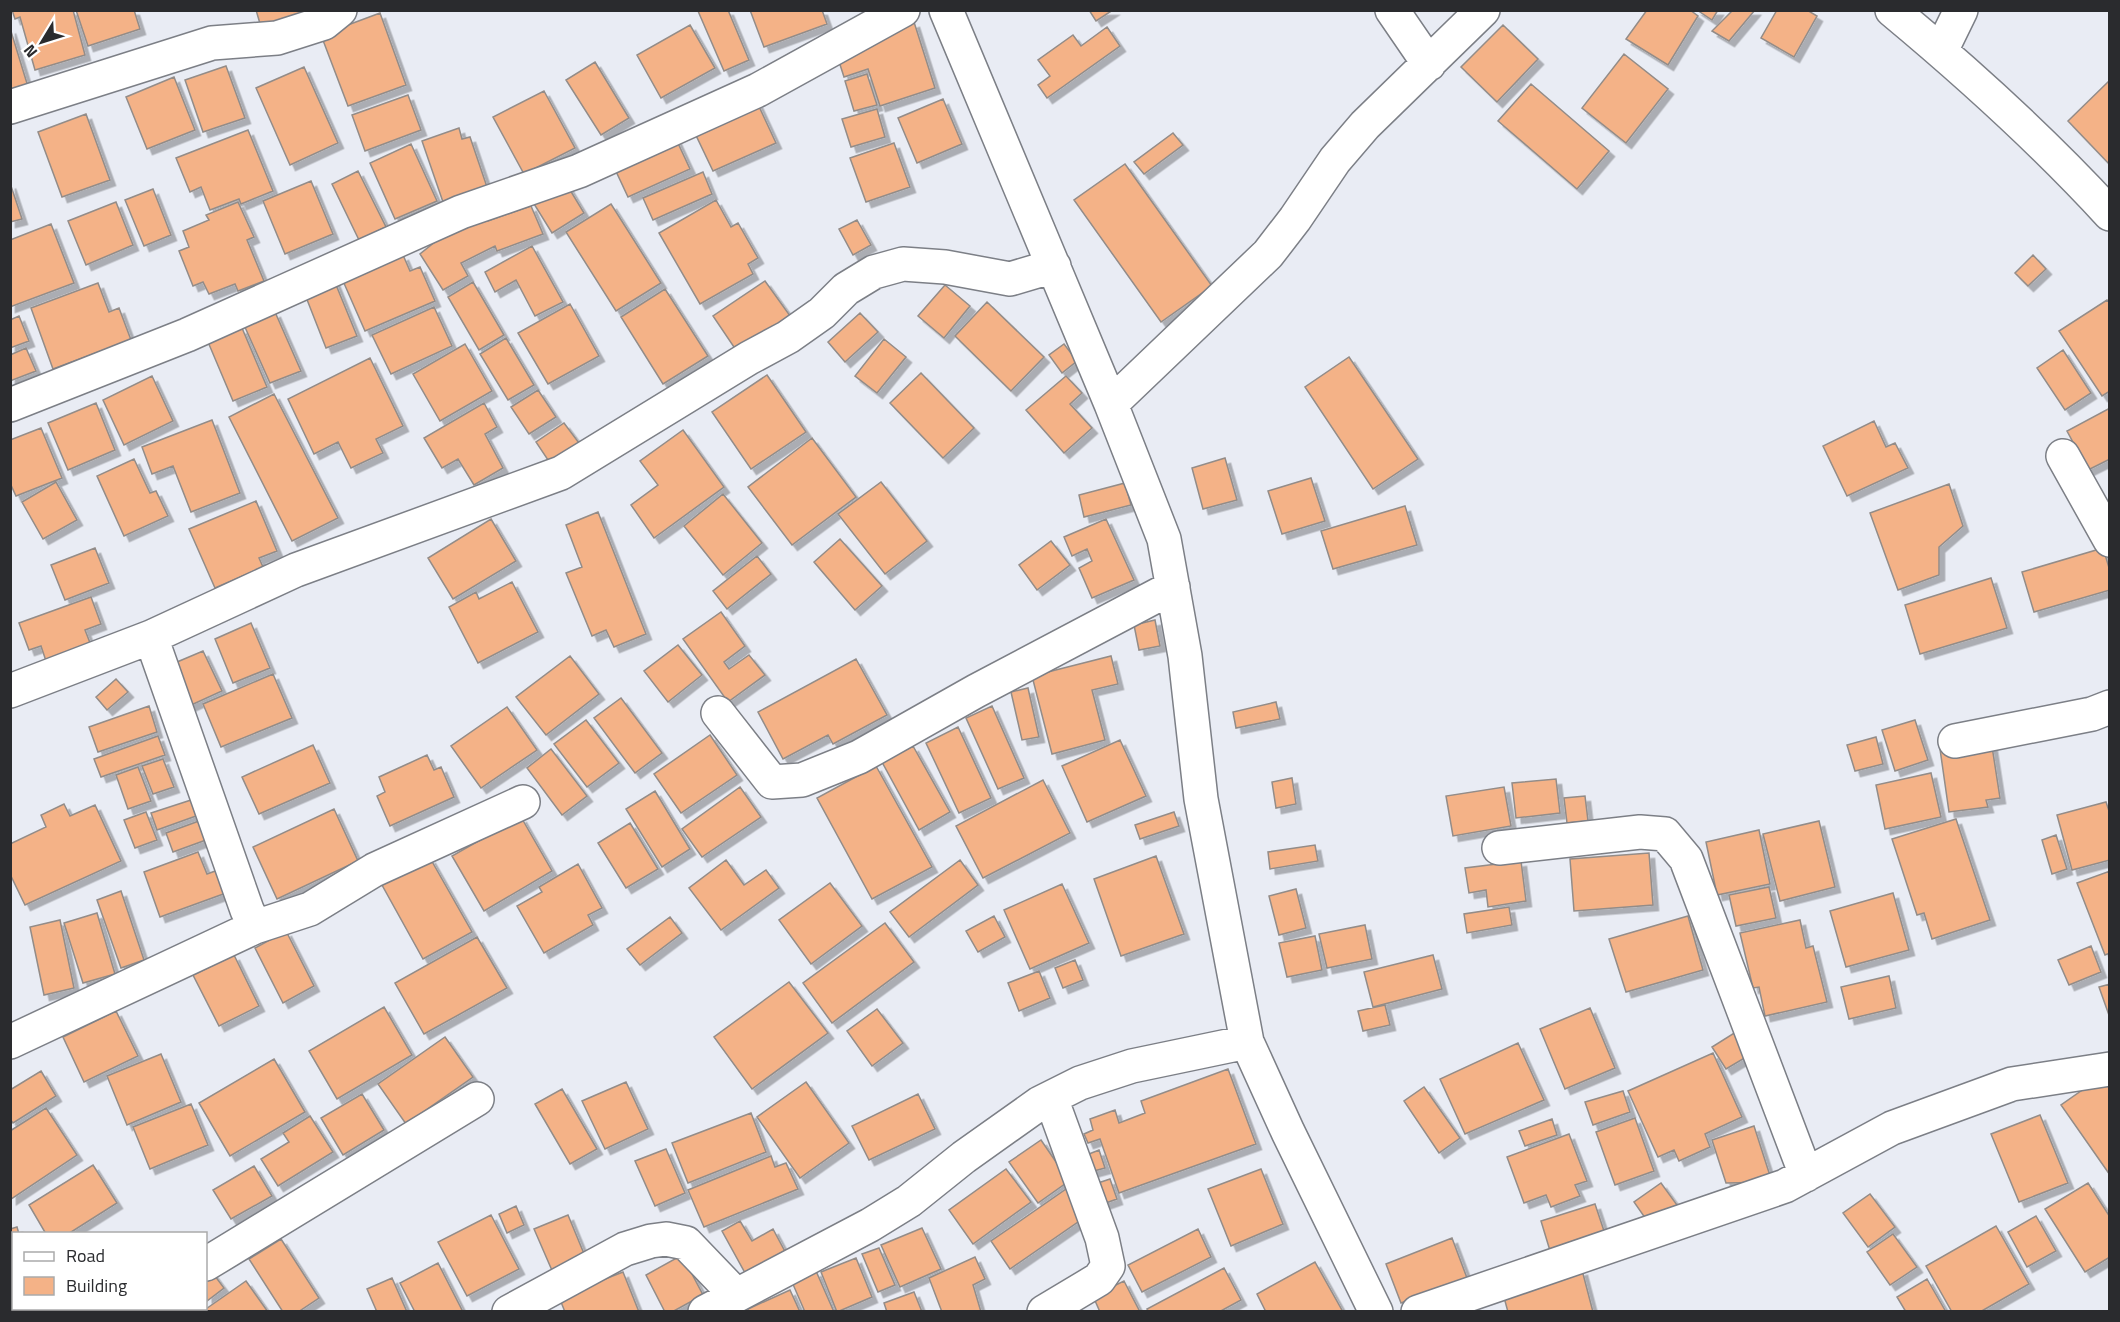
<svg xmlns="http://www.w3.org/2000/svg" width="2120" height="1322" viewBox="0 0 2120 1322" font-family="'Titillium Web',sans-serif">
<style>
.building{fill:#f4b287;stroke:#938c88;stroke-width:1.5;filter:url(#shadow)}
.lines{fill:none;stroke-linecap:round;stroke-linejoin:round}
.minor-casing{stroke:#7c7f86;stroke-width:36}
.minor{stroke:#fff;stroke-width:33}
</style>
<defs>
<filter id="shadow"><feDropShadow dx="5.5" dy="5.5" stdDeviation="0" flood-color="#0004"/></filter>
</defs>
<rect width="100%" height="100%" fill="#e9ecf4"/>
<path class="building" d="M12 10H73L85 55 35 70 20 17 15 19Z
M76 10H134L140 29 88 46Z
M256 10H311L261 27Z
M728 10 749 60 724 71 698 11Z
M750 10H822L827 24 764 47Z
M1089 10H1113L1096 21Z
M1647 10H1690L1698 16 1668 65 1626 39Z
M1697 10H1718L1712 20Z
M1733 10H1755L1729 41 1712 31Z
M1777 10H1807L1817 16 1794 57 1761 38Z
M380 13 406 85 348 106 321 35Z
M914 22 935 88 880 106 868 69 844 77 835 49Z
M690 25 715 68 661 98 637 55Z
M1503 25 1538 59 1497 102 1461 67Z
M1107 27 1120 46 1047 98 1038 85 1050 76 1038 60 1073 35 1081 46Z
M10 28 29 90 10 96Z
M1624 54 1668 89 1626 143 1582 108Z
M595 62 629 118 601 135 566 80Z
M226 66 245 118 203 132 185 80Z
M304 67 338 143 290 165 256 88Z
M867 74 877 105 854 111 845 81Z
M174 77 195 130 147 149 126 97Z
M2110 80V165L2068 121Z
M1531 84 1609 151 1577 189 1498 121Z
M544 91 575 148 524 174 493 117Z
M408 95 421 130 365 151 352 115Z
M755 98 776 143 713 171 692 127Z
M943 99 962 144 917 163 898 118Z
M877 109 885 137 851 147 842 119Z
M86 114 110 180 62 197 38 132Z
M459 128 462 139 470 137 487 187 443 202 422 141Z
M248 130 273 191 241 204 239 199 210 210 201 187 190 192 176 158Z
M1173 133 1183 145 1144 174 1134 162Z
M676 139 690 169 628 197 614 167Z
M894 143 910 187 866 202 850 158Z
M411 144 437 201 395 219 370 163Z
M1125 164 1212 286 1161 322 1074 200Z
M358 171 386 227 359 240 332 184Z
M703 172 712 194 653 220 643 198Z
M564 180 584 213 552 233 531 199Z
M311 181 333 234 285 254 263 201Z
M10 183 22 219 10 222Z
M153 189 171 235 144 246 125 200Z
M716 200 731 227 738 223 758 258 748 264 753 274 700 304 659 233Z
M116 202 133 245 86 265 68 221Z
M238 202 254 237 247 240 264 281 238 291 235 284 209 294 203 282 193 286 179 251 189 247 183 231 209 220 206 215Z
M611 204 661 283 616 311 566 232Z
M531 206 543 234 497 251 495 246 461 263 468 276 443 290 420 254 476 209 488 221Z
M857 220 871 245 853 255 839 229Z
M51 224 74 283 10 307V240Z
M532 246 563 302 535 316 516 280 495 292 485 272Z
M403 255 410 271 420 267 435 301 365 331 343 281Z
M2033 255 2046 269 2028 286 2015 273Z
M334 280 357 336 326 348 304 292Z
M765 281 793 320 740 356 713 316Z
M473 282 504 335 479 350 448 297Z
M98 283 109 312 119 308 131 340 53 369 31 308Z
M945 285 970 306 944 338 918 316Z
M665 289 708 356 663 384 621 317Z
M2107 300 2110 303V391L2102 396 2059 331Z
M987 302 1044 357 1011 391 955 336Z
M570 304 599 356 548 384 518 333Z
M434 307 452 346 391 374 372 335Z
M275 312 301 371 270 383 244 325Z
M860 313 878 332 845 362 828 342Z
M19 316 29 341 10 348V320Z
M242 328 267 387 233 401 208 342Z
M506 338 534 385 508 400 480 354Z
M884 339 906 357 877 393 855 376Z
M465 344 492 391 440 421 413 374Z
M1064 344 1077 361 1062 373 1049 355Z
M26 348 36 371 10 381V355Z
M2063 350 2091 393 2065 410 2037 368Z
M1349 357 1418 459 1373 489 1305 387Z
M370 358 403 426 376 439 383 453 351 468 338 442 314 454 288 399Z
M921 373 974 428 943 458 890 403Z
M767 375 806 432 751 469 712 412Z
M152 376 173 421 124 445 103 400Z
M1066 376 1082 393 1070 404 1092 428 1064 453 1026 410Z
M538 390 556 417 529 434 511 407Z
M274 394 338 518 292 541 229 417Z
M96 403 115 450 68 470 48 423Z
M484 403 497 427 485 434 503 468 474 485 458 459 442 468 424 438Z
M2110 408V459L2088 470 2067 431Z
M212 420 240 493 191 512 173 466 152 474 142 447Z
M1874 421 1886 447 1895 443 1908 468 1847 496 1823 446Z
M564 423 579 443 550 463 536 442Z
M41 428 62 478 16 496 10 483V440Z
M683 430 724 487 654 538 631 505 658 485 640 461Z
M812 438 856 497 792 545 748 487Z
M1225 458 1237 500 1203 509 1192 468Z
M134 459 150 493 156 491 168 516 124 536 97 476Z
M1311 478 1325 521 1282 534 1268 491Z
M56 482 77 520 43 539 22 502Z
M881 482 927 541 885 574 838 514Z
M1125 483 1131 505 1084 517 1079 495Z
M1949 484 1963 526 1939 547V575L1898 590 1870 513Z
M723 494 762 543 723 575 684 526Z
M256 501 277 551 259 558 263 567 215 588 189 529Z
M1405 506 1417 545 1333 569 1321 531Z
M598 512 646 634 614 647 606 630 592 636 566 573 582 567 566 525Z
M491 519 516 561 453 599 428 558Z
M1106 519 1134 580 1092 598 1079 568 1092 561 1087 549 1072 556 1064 537Z
M840 539 882 586 855 610 814 562Z
M1051 541 1070 565 1037 590 1019 565Z
M95 548 109 583 65 600 51 565Z
M2103 548 2110 571V590L2034 612 2022 572Z
M757 556 771 574 727 609 713 591Z
M1991 578 2007 628 1920 654 1905 605Z
M512 582 538 632 478 663 449 607 476 592 479 599Z
M91 597 101 624 85 630 92 648 47 664 41 646 29 650 19 623Z
M721 612 745 646 724 662 729 669 749 655 765 675 728 702 683 639Z
M1155 620 1160 646 1139 650 1134 625Z
M251 623 270 668 233 683 215 639Z
M678 645 702 675 668 702 644 671Z
M203 651 222 691 189 706 170 665Z
M570 656 599 694 546 735 516 697Z
M1111 656 1118 684 1092 690 1105 740 1052 754 1032 676Z
M856 659 887 715 833 744 828 735 783 759 758 712Z
M273 674 292 718 221 747 203 704Z
M116 679 128 692 107 710 96 697Z
M1028 688 1039 737 1022 740 1011 692Z
M621 698 662 753 635 773 594 718Z
M1276 702 1280 719 1236 728 1233 712Z
M149 706 157 732 98 752 89 727Z
M992 706 1024 778 998 789 966 718Z
M507 707 537 750 481 788 451 746Z
M586 720 619 763 587 787 554 744Z
M1915 720 1928 760 1895 771 1882 730Z
M958 727 991 798 959 813 926 743Z
M710 735 737 775 681 813 654 774Z
M158 736 165 755 101 777 94 759Z
M1876 737 1883 764 1855 771 1847 745Z
M1120 740 1146 796 1087 822 1062 766Z
M1991 740 2000 798 1986 800 1988 807 1949 812 1940 749Z
M313 745 330 783 259 814 242 777Z
M913 746 950 812 919 830 882 762Z
M551 749 587 796 562 815 527 768Z
M427 755 434 770 441 767 454 797 390 826 377 796 385 792 379 777Z
M163 759 174 787 153 794 142 766Z
M876 766 932 867 872 899 817 798Z
M138 767 151 801 128 809 116 775Z
M1931 773 1941 817 1885 829 1876 785Z
M1292 778 1296 804 1276 808 1272 782Z
M1556 779 1560 813 1516 818 1512 783Z
M1043 780 1070 833 983 878 956 826Z
M740 787 761 817 702 857 682 829Z
M1504 787 1511 826 1453 836 1446 796Z
M655 791 690 849 662 867 626 809Z
M1585 796 1588 821 1567 823 1564 798Z
M191 800 196 816 157 830 151 813Z
M2106 802 2110 814V860L2072 870 2057 815Z
M64 804 70 816 95 805 121 861 25 905 10 874V844L46 827 41 815Z
M334 809 358 861 277 899 253 847Z
M146 812 157 840 135 848 124 820Z
M1174 812 1179 826 1140 839 1135 825Z
M210 817 217 836 173 852 166 833Z
M521 817 552 871 484 911 452 856Z
M1956 819 1990 920 1932 939 1924 913 1917 915 1892 839Z
M1819 821 1835 887 1780 901 1763 834Z
M630 823 658 869 626 888 598 843Z
M1759 830 1770 884 1717 895 1706 842Z
M2056 835 2067 869 2052 874 2042 840Z
M1315 845 1318 861 1270 869 1268 852Z
M198 852 207 874 218 870 226 893 160 917 144 872Z
M1649 853 1653 905 1574 911 1570 859Z
M1156 856 1184 934 1121 956 1094 879Z
M430 858 472 932 423 959 382 885Z
M726 860 744 885 766 870 779 888 721 930 689 888Z
M960 860 978 885 909 937 890 912Z
M1521 861 1526 901 1488 907 1486 890 1469 893 1465 868Z
M578 864 602 908 588 915 593 925 544 953 517 906 542 892 539 887Z
M2110 871V953L2105 955 2077 883Z
M830 883 862 926 811 964 779 920Z
M1062 884 1089 943 1030 969 1004 910Z
M1769 887 1776 918 1736 926 1729 895Z
M1296 889 1306 928 1279 935 1269 896Z
M121 891 144 960 121 968 97 900Z
M1893 893 1909 950 1846 967 1830 911Z
M1509 907 1512 925 1467 933 1464 914Z
M97 913 115 974 83 983 64 923Z
M994 916 1005 937 978 952 966 931Z
M1688 916 1703 970 1626 992 1609 939Z
M670 917 682 933 640 965 627 949Z
M60 920 74 988 44 995 30 927Z
M1800 920 1806 948 1813 946 1827 1002 1765 1016 1759 987 1753 988 1740 933Z
M885 923 914 962 832 1023 803 983Z
M1365 925 1372 959 1327 968 1319 934Z
M286 931 314 986 283 1003 255 948Z
M1315 936 1322 970 1287 977 1279 943Z
M477 937 507 988 424 1034 395 983Z
M2091 946 2101 972 2069 985 2058 960Z
M234 955 259 1006 219 1026 193 975Z
M1433 955 1442 989 1373 1007 1364 972Z
M1075 960 1083 980 1063 988 1055 968Z
M1039 971 1050 998 1019 1011 1008 983Z
M1889 976 1896 1008 1849 1019 1841 987Z
M789 982 828 1033 752 1089 714 1037Z
M2110 984V1018L2099 987Z
M1385 1005 1390 1025 1363 1031 1358 1011Z
M384 1007 412 1055 337 1099 309 1051Z
M1590 1008 1615 1068 1565 1089 1540 1029Z
M877 1009 903 1043 872 1066 847 1031Z
M116 1011 138 1056 84 1082 63 1037Z
M1739 1030 1753 1053 1726 1069 1712 1047Z
M445 1037 473 1077 406 1124 378 1084Z
M1518 1043 1544 1100 1465 1134 1440 1079Z
M1713 1053 1742 1117 1705 1134 1710 1147 1679 1161 1674 1150 1658 1157 1628 1091Z
M161 1054 181 1102 127 1125 107 1076Z
M274 1059 305 1112 230 1156 199 1103Z
M1228 1069 1256 1144 1119 1193 1100 1139 1088 1143 1084 1134 1093 1130 1090 1119 1115 1110 1119 1123 1145 1113 1141 1101Z
M41 1071 56 1096 13 1123 10 1119V1090Z
M2101 1077 2110 1089V1175L2061 1105Z
M626 1082 648 1129 605 1149 582 1101Z
M806 1082 849 1143 800 1178 757 1117Z
M1424 1087 1460 1138 1439 1153 1404 1101Z
M562 1089 597 1149 570 1164 535 1104Z
M1623 1091 1630 1112 1593 1125 1585 1102Z
M362 1094 384 1130 343 1155 321 1118Z
M918 1094 935 1129 869 1160 852 1126Z
M191 1104 208 1145 150 1169 133 1127Z
M46 1108 77 1155 11 1199 10 1131Z
M751 1113 766 1152 688 1183 672 1143Z
M2040 1115 2068 1183 2019 1202 1991 1134Z
M310 1116 333 1152 278 1186 261 1159 289 1142 283 1133Z
M1635 1118 1654 1171 1615 1185 1596 1132Z
M1552 1119 1557 1135 1525 1146 1519 1131Z
M1754 1126 1772 1182 1726 1183 1712 1140Z
M1569 1134 1587 1181 1575 1185 1580 1196 1551 1207 1546 1195 1524 1203 1507 1157Z
M1041 1140 1069 1181 1038 1203 1009 1162Z
M666 1149 685 1193 655 1206 635 1161Z
M1099 1150 1105 1168 1090 1172 1084 1156Z
M771 1156 775 1167 786 1163 798 1189 704 1227 688 1190Z
M93 1165 117 1203 68 1234H46L29 1205Z
M254 1166 272 1196 231 1219 213 1190Z
M1006 1169 1031 1202 973 1244 949 1210Z
M1261 1169 1283 1224 1231 1246 1208 1189Z
M1110 1179 1117 1199 1100 1205 1092 1185Z
M1661 1183 1677 1205 1650 1225 1634 1202Z
M2088 1183 2110 1217V1257L2085 1272 2045 1209Z
M1069 1187 1088 1215 1010 1269 991 1241Z
M1870 1194 1895 1227 1868 1247 1843 1213Z
M1595 1204 1606 1237 1551 1254 1541 1221Z
M516 1206 524 1225 507 1233 499 1214Z
M491 1215 519 1269 467 1296 438 1242Z
M568 1215 587 1261 554 1275 534 1229Z
M2036 1216 2056 1251 2027 1267 2008 1232Z
M740 1221 752 1241 773 1229 790 1261 750 1282 722 1231Z
M1996 1226 2029 1284 1980 1312H1952L1926 1266Z
M17 1227 19 1234H14V1265H10V1229Z
M922 1228 941 1269 900 1287 881 1245Z
M1198 1229 1211 1257 1142 1292 1128 1265Z
M1893 1234 1917 1267 1890 1285 1867 1252Z
M1452 1238 1467 1278 1401 1303 1386 1264Z
M281 1239 319 1298 298 1312H283L249 1259Z
M879 1248 895 1285 878 1292 862 1254Z
M682 1255 703 1295 672 1312H665L646 1275Z
M975 1257 985 1279 973 1285 981 1312H942L929 1278Z
M856 1258 872 1297 837 1312 821 1272Z
M1315 1262 1343 1312H1266L1257 1294Z
M438 1263 463 1312H415L400 1283Z
M1224 1268 1241 1300 1219 1312H1149L1147 1309Z
M1582 1270 1593 1312H1508L1502 1290Z
M816 1271 834 1312H805L792 1282Z
M212 1272 224 1288 207 1301 206 1276Z
M623 1272 639 1312H565L559 1297Z
M392 1278 407 1312H377L367 1289Z
M1927 1279 1946 1312H1906L1897 1297Z
M246 1281 268 1312H204L203 1311Z
M1124 1281 1140 1312H1100L1093 1296Z
M790 1290 800 1312H749L748 1309Z
M914 1292 922 1312H887L884 1303Z"/>
<g class="lines">
<g class="minor-casing">
<path id="minor" d="M946 10 1111 404 1164 539 1185 656 1201 799 1247 1042 1288 1132 1376 1312
M1392 10 1429 64
M1892 10C1969 74 2042 140 2110 214
M1941 51 1961 10
M10 107 212 43 277 38 324 23 340 10
M1111 404 1268 254 1295 219 1335 160 1365 125 1483 10
M10 405 187 335 461 212 579 171 758 90 903 10
M2063 456 2110 540
M10 691 151 637 296 570 561 473 749 358 788 337 822 313 846 289 874 272 903 264 945 267 1010 279 1054 266
M718 713 772 782 802 780 859 757 976 691 1173 587
M1955 741 2092 714 2110 707
M1499 848 1640 832 1665 834 1686 859 1806 1175
M255 927 310 909 374 870 523 802
M10 1042 255 927 247 910 151 637
M206 1264 477 1099
M125 1312 130 1308
M509 1312 625 1249 651 1241 666 1239 686 1243 736 1295
M705 1312 870 1225 909 1201 964 1157 1040 1103 1080 1083 1132 1066 1247 1042
M1044 1312 1099 1279 1108 1266 1102 1238 1051 1098
M1418 1312 1785 1186 1892 1128 2012 1084 2110 1069"/>
</g>
<use href="#minor" class="minor"/>
</g>
<rect width="2120" height="1322" fill="none" stroke="#2a2b2e" stroke-width="24"/>
<rect x="12" y="1232" width="195" height="78" fill="#ffffff" stroke="#aaaaab" stroke-width="1.5"/>
<rect x="24" y="1252" width="30" height="9" fill="#ffffff" stroke="#aaaaab" stroke-width="1.5"/>
<text x="66" y="1262" font-size="18" fill="#2a2b2e">Road</text>
<rect x="24" y="1277" width="30" height="18" fill="#f4b287" stroke="#aaaaab" stroke-width="1.5"/>
<text x="66" y="1292" font-size="18" fill="#2a2b2e">Building</text>
<g transform="translate(42 42) rotate(232)" stroke="#ffffff" stroke-width="4.5" paint-order="stroke">
<path d="M0-4.5L10 22L0 15L-10 22Z" fill="#2a2b2e"/>
<text y="-9" font-size="16" font-weight="bold" text-anchor="middle" fill="#2a2b2e">N</text>
</g>
</svg>
